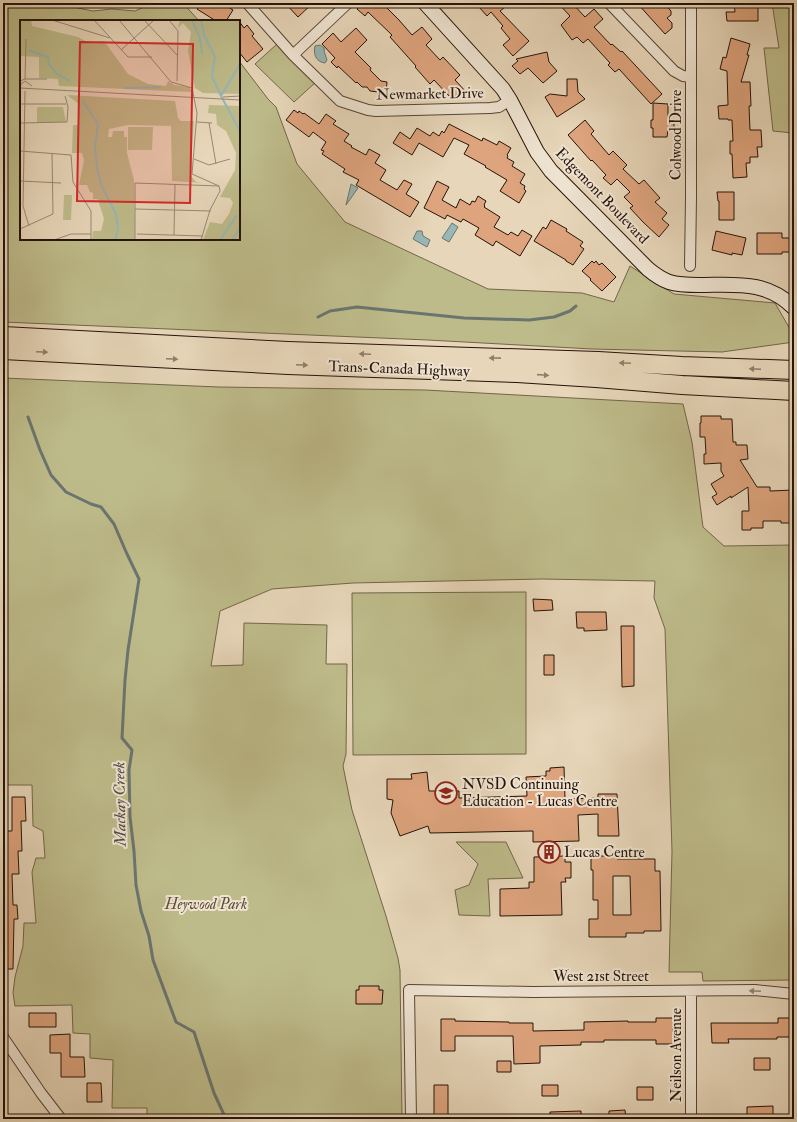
<svg xmlns="http://www.w3.org/2000/svg" width="797" height="1122" viewBox="0 0 797 1122" font-family="'IM FELL Double Pica',serif">
<style>
.green{fill:#bebb8a;stroke:#726649}
.water{fill:#98b7b6;stroke:#6a7570}
.lines{fill:none;stroke-linecap:round;stroke-linejoin:round}
.stream{stroke:#6a7570;stroke-width:3}
.building{fill:#dea47d;stroke:#251208;fill-rule:evenodd}
.street-casing{stroke:#564334;stroke-width:12}
.secondary-casing{stroke:#251208;stroke-width:16}
.highway-casing{stroke:#251208;stroke-width:20}
.street{stroke:#efe4d2;stroke-width:10}
.secondary{stroke:#efe4d2;stroke-width:14}
.highway{stroke:#e7d6b9;stroke-width:18}
.oneway{fill:#907e69}
.oneway2{fill:#948677}
.labels{text-anchor:middle;dominant-baseline:central;stroke-width:4;stroke-linejoin:round;paint-order:stroke}
.street-label{font-size:15px;fill:#251208;stroke:#efe4d2}
.poi-label{font-size:15px;fill:#251208;stroke:#efe4d2;text-anchor:start}
.park-label{font-size:15px;font-style:italic;fill:#5b4d36;stroke:#efe4d2}
.water-label{font-size:16px;font-style:italic;fill:#4d4c45;stroke:#efe4d2}
.inset-river{fill:none;stroke:#98b7b6;stroke-width:2}
.inset-road{fill:none;stroke:#998872;stroke-width:1}
.view{fill:#d62828;fill-opacity:0.15;stroke:#d62828;stroke-width:2}
.inset-edge{fill:none;stroke:#251208;stroke-width:2}
</style>
<rect width="100%" height="100%" fill="#e7d6b9"/>
<filter id="stains"><feTurbulence type="fractalNoise" baseFrequency=".005" numOctaves="4"/><feColorMatrix values="0 0 0 0 .2 0 0 0 0 .09 0 0 0 0 .02 0 0 0 .5 -.17"/></filter>
<radialGradient id="worn" r=".72"><stop offset=".6" stop-color="#630" stop-opacity="0"/><stop offset="1" stop-color="#630" stop-opacity=".3"/></radialGradient>
<path class="green" d="M3 3H62L68 6 93 11 112 9 135 11 153 3H183L199 21H21V239H239V61L268 99 276 107 297 164 345 222 488 289 582 293 614 302 630 266 674 294 775 303 794 336V342L722 352 592 349 428 340 3 322Z
M772 3H794V166L793 133 773 131 764 48H779Z
M277 44 316 82 294 102 255 64Z
M3 378 219 387 425 390 683 404 692 442 703 527 724 546 794 545V980L703 981 702 972H669L672 851 665 629 654 598 655 581 542 579 353 583 272 589 220 611 211 666 243 665 244 623 327 625 326 664H347L346 754 343 766 352 810 386 916 398 958 400 970 402 1119H147V1108H112L113 1060 90 1058V1034L73 1033 72 1005 15 1006 13 993 15 977 23 946 24 923H36L32 872 36 858H45L43 831 33 826 32 785H3Z
M526 592V754L353 755 352 593Z
M456 842H506L523 878 488 879 490 916 459 915 455 890 469 885 478 864Z"/>
<path class="water" d="M320 45 324 48C324 53 326 56 327 60L325 63C316 62 313 54 315 46Z
M351 184 358 188 346 205Z
M452 223 458 227 449 242 442 238Z
M417 231H422L423 236 430 240 427 247 413 239Z"/>
<g class="lines">
<path class="stream" d="M318 317 330 311 357 307 464 318 529 320 554 317 570 311 576 306
M28 417 40 450 51 475 66 492 91 504 101 507 114 524 127 554 139 579 128 650 125 680 122 738 132 750 129 770 130 817 134 851 136 885 141 911 149 936 153 960 176 1022 194 1032 214 1093 226 1119"/>
</g>
<path class="building" d="M201 3H222L233 10 226 21H216L197 9Z
M285 3H313L298 17Z
M359 3H382L399 20 412 35 422 27 432 39 426 45 440 60 443 57 460 75 455 80 468 94H457L452 99 434 80 430 84 415 67 416 66 390 37 392 35 368 12 365 16 357 9 361 5Z
M482 3H500L504 8 500 11 529 41 513 56 503 45 510 39 501 28 503 26 491 12 487 16 479 7 482 4Z
M558 3H572L585 17 594 9 603 19 594 27 611 45 612 44 621 52 622 51 662 94 651 104 619 69 615 72 608 65 610 63 588 39 583 43 577 37 572 40 561 25 570 16Z
M637 3H664L671 11V15L667 18 672 23V28L665 34Z
M734 3H749V5H758V21H727L726 12H735Z
M239 21 244 28 247 25 254 34 252 36 263 49 247 62 239 52Z
M356 28 367 40 355 52 371 68 370 70 381 81 387 82 386 93 370 91 367 87H362L357 82 356 83 338 66 337 68 331 62 335 58 322 44 333 33 341 42Z
M731 38 750 44 747 55H749L741 82H750L751 106H749L750 130H761L762 147H757L758 157H750V163H746L747 177 733 178 732 154H730V141H733L732 120H728V119H719L718 106 728 105 727 71 720 69 723 57 726 58Z
M547 52 549 62 557 71 543 83 528 68 520 74 512 66 518 61 516 59Z
M567 79H577L578 92 585 99 557 117 545 97 550 94 567 96Z
M653 103 668 104V121H674V130H668L667 137H653V128H651V120H653Z
M294 110 298 113 299 111 303 114 304 113 319 124 326 114 336 121 333 124 349 134 344 141 352 146 351 147 366 155 369 149 380 155 375 163 386 170 380 180 397 190 404 180 412 184 406 194 419 202 410 217 356 185 359 180 343 172 345 169 322 154 324 151 321 150 326 142 313 132 309 137 286 120Z
M585 120 594 131 591 134 609 155 613 151 627 165 623 169 639 184 644 180 660 198 655 202 667 213 662 219 669 225 659 237 643 222 630 208 633 206 624 197 630 192 617 179 611 185 603 178 606 175 592 160 591 161 568 135Z
M449 124 482 141 483 138 497 145 499 141 511 148 507 155 508 156 507 158 514 162 512 166 525 174 520 183 525 186 524 189 526 191 519 203 500 191 507 180 485 167 486 166 464 154 469 145 454 138 443 157 419 143 412 155 393 143 400 132 410 139 417 128 430 136 433 132 439 136 442 131 444 133Z
M437 181 449 187 442 200 456 208 460 199 470 205 472 201 475 202 478 196 486 201 484 205 485 206 484 207 500 217 494 227 508 235 511 232 518 236 522 230 532 236 520 256 496 241 493 246 475 235 479 228 463 219 461 222 447 215 445 219 424 208Z
M717 192H734V220H719V201H718Z
M551 220 567 229 566 231 583 242 580 246 584 249 573 265 566 261V260L534 241 543 227 546 229Z
M716 231 746 238 742 255 732 253V255L712 250Z
M757 233H782V238H794V252H782V254H757Z
M592 261 594 263 596 261 599 265 602 263 616 277 602 291 590 280 591 279 582 271Z
M701 416H721V419H732L733 442H736V445H747L748 459 740 460 757 487H770V491L794 490V523H781V521H763V528H751V530H742V511H749L748 487 731 498V496L717 505 712 497 717 494 711 484 724 476 721 471V463L704 464V454H706L705 437H700V423H701Z
M533 599 552 600 553 610 534 611Z
M576 612H606L607 630 584 631V628H577Z
M621 626H634V686L622 687Z
M544 655H554V675H544Z
M564 767 565 799 598 798V794H617L619 836H598V814L578 815 579 841 533 842V831L430 833 428 826 400 836 391 813 393 800 387 799V779H412L411 774 427 772 429 791H459V798L527 796 526 777 546 776V771H550V768Z
M12 797H25L26 821H21L22 851H18L19 874H12L13 905H17L18 919H14L13 969H3V831H12Z
M565 856V862H571V878H565L566 882H561L562 915 500 916V889L529 888V882H534V857Z
M591 856H618L617 859H655V871H660L661 931H644V933H626V937H589V919H598V900H593V870H591ZM613 876H630L631 915H613Z
M359 986H379V990H383L382 1004H356V990H359Z
M29 1013H56V1027H29Z
M656 1018H673V1044H656V1040H604V1042H581V1045L540 1046V1063L514 1064 513 1036H455V1051H441V1019H455V1021L509 1022V1023H533V1031L584 1030V1022L628 1021V1022H656Z
M778 1018H794V1037H777V1039H728L729 1043H712L711 1023H778Z
M70 1034V1057H84L85 1077H61V1053H50V1035Z
M754 1058H770V1070H754Z
M497 1061H511V1072H497Z
M87 1083H101L102 1102H87Z
M434 1085H448V1119H434Z
M542 1085H558V1096H542Z
M637 1087H653V1100H637Z
M773 1106V1119H761V1116H747V1107Z
M625 1110 626 1119H609V1111Z
M581 1111V1119H550V1112Z"/>
<g class="lines">
<g class="street-casing">
<path id="street" d="M247 3 293 55 340 101 368 110 376 111 490 108 499 107 510 100
M609 3 674 71 683 76 691 77
M293 55 348 3
M690 266 691 197V3
M691 991V1119
M3 1037 41 1093 61 1119
M411 1119 409 990 533 992 755 990 794 994"/>
</g>
<g class="secondary-casing">
<path id="secondary" d="M425 3 503 89 510 100 537 152 551 171 648 269C654 274 661 279 669 282 679 285 689 285 699 285 735 285 767 280 794 308"/>
</g>
<g class="highway-casing">
<path id="highway" d="M3 336 288 351 598 361 682 366 794 370
M3 350 288 365 517 373 596 378 682 385 794 391"/>
</g>
<use href="#street" class="street"/>
<use href="#secondary" class="secondary"/>
<use href="#highway" class="highway"/>
</g>
<defs><path id="oneway-solid" d="M-6-.8H1V-3.2L6.5 0L1 3.2V.8H-6Z"/></defs>
<g class="oneway">
<use href="#oneway-solid" transform="translate(42 352) rotate(3)"/>
<use href="#oneway-solid" transform="translate(365 354) rotate(-178)"/>
<use href="#oneway-solid" transform="translate(495 358) rotate(-179)"/>
<use href="#oneway-solid" transform="translate(172 359) rotate(3)"/>
<use href="#oneway-solid" transform="translate(625 363) rotate(-177)"/>
<use href="#oneway-solid" transform="translate(302 365) rotate(2)"/>
<use href="#oneway-solid" transform="translate(755 369) rotate(-178)"/>
<use href="#oneway-solid" transform="translate(543 375) rotate(4)"/>
</g>
<use class="oneway2" href="#oneway-solid" transform="translate(755 991) rotate(-177)"/>
<defs>
<g id="school-ring" transform="scale(1.15)"><circle r="9.5" fill="#efe4d2" stroke="#8f2418" stroke-width="1.5"/><path d="M0-5L7-2L0 1L-7-2ZM-4 1L0 2.5L4 1V4Q0 6-4 4Z" fill="#8f2418"/></g>
<g id="building-ring" transform="scale(1.15)"><circle r="9.5" fill="#efe4d2" stroke="#8f2418" stroke-width="1.5"/><path d="M-4-6H4V6H1V3H-1V6H-4ZM-2.5-4.3h1.7v1.8h-1.7ZM.8-4.3h1.7v1.8H.8ZM-2.5-1h1.7V.8h-1.7ZM.8-1h1.7V.8H.8Z" fill="#8f2418"/></g>
</defs>
<g fill-rule="evenodd">
<use href="#school-ring" x="446" y="793"/>
<use href="#building-ring" x="549" y="852"/>
</g>
<g class="labels">
<g class="street-label">
<text transform="translate(430 94) rotate(-1)">Newmarket Drive</text>
<text transform="translate(676 135) rotate(-90)">Colwood Drive</text>
<text transform="translate(602 196) rotate(46)">Edgemont Boulevard</text>
<text transform="translate(399 369) rotate(2)">Trans-Canada Highway</text>
<text x="601" y="976">West 21st Street</text>
<text transform="translate(676 1055) rotate(-90)">Neilson Avenue</text>
</g>
<g class="poi-label">
<text x="462" y="784">NVSD Continuing<tspan x="462" dy="17">Education - Lucas Centre</tspan></text>
<text x="564" y="852">Lucas Centre</text>
</g>
<g class="park-label">
<text x="206" y="904">Heywood Park</text>
</g>
<g class="water-label">
<text transform="translate(120 804) rotate(-91)">Mackay Creek</text>
</g>
</g>
<g transform="translate(20 20)">
<rect width="220" height="220" fill="#e7d6b9"/>
<path d="M0 0H11L12 6 58 17 69 23 84 21 108 54 128 64 146 66 148 61 154 65 169 67 172 72 39 66 38 59 19 58V37L0 36ZM160 0H220V74L183 73 175 68 168 31 171 12 163 3 158 8ZM47 75 155 81 158 98 161 101H174L170 155 176 162 182 163 152 161 151 106 108 105 89 109 88 117H92L93 111H104V117H107V133L114 160 115 217 114 220H72L73 211H81L84 199 79 183 78 179H73V173L70 172 67 165H59L64 140 62 133H52L53 105H58L59 84ZM189 85 220 86 219 220H183L190 202 202 204 209 194 213 183 210 178 200 177 215 150 216 133 206 111 197 105 196 94 188 93ZM17 87H43L46 102H17ZM108 107H133L132 130H108ZM44 175H52L51 200H43Z" fill="#bebb8a"/>
<path class="inset-river" d="M172 0 180 18 182 34M181 0 184 15 195 37 192 56 201 76M9 30 28 37 29 44 36 53 50 61M104 68 141 67M201 76 220 44M201 76 220 111M63 81 78 104 75 127 77 148 82 167 96 194 98 210 95 220M200 220 217 195M212 220 220 208"/>
<path class="inset-road" d="M32 0 90 18M74 0 108 37H132M99 0 151 62 172 68 177 93 172 154 199 166M124 0 157 35M149 0 158 11 157 61M101 30 134 0M5 59H27M0 61 5 59 6 19M0 65 5 61 12 66M0 68 220 80M5 71 3 186 9 206M203 77 220 76M0 84H46M177 102 192 103M0 103 47 102 48 87 45 76M189 103 196 144M0 131 51 135 53 162 71 191V220M174 139 189 145 210 139M0 161 41 163M115 189 191 191M0 209 33 194 32 133M117 214 183 216M154 215 155 164M34 220 51 214H71M115 220V163L199 166M181 220 190 190 200 171 199 166"/>
<path class="view" d="M60 22 173 24 170 183 57 181Z"/>
<rect width="220" height="220" class="inset-edge"/>
</g>
<rect width="797" height="1122" fill="none" stroke="#e7d6b9" stroke-width="16"/>
<rect x="4" y="4" width="789" height="1114" fill="none" stroke="#251208" stroke-width="2"/>
<rect x="8" y="8" width="781" height="1106" fill="none" stroke="#251208"/>
<rect width="100%" height="100%" filter="url(#stains)"/>
<rect width="100%" height="100%" fill="url(#worn)"/>
</svg>
